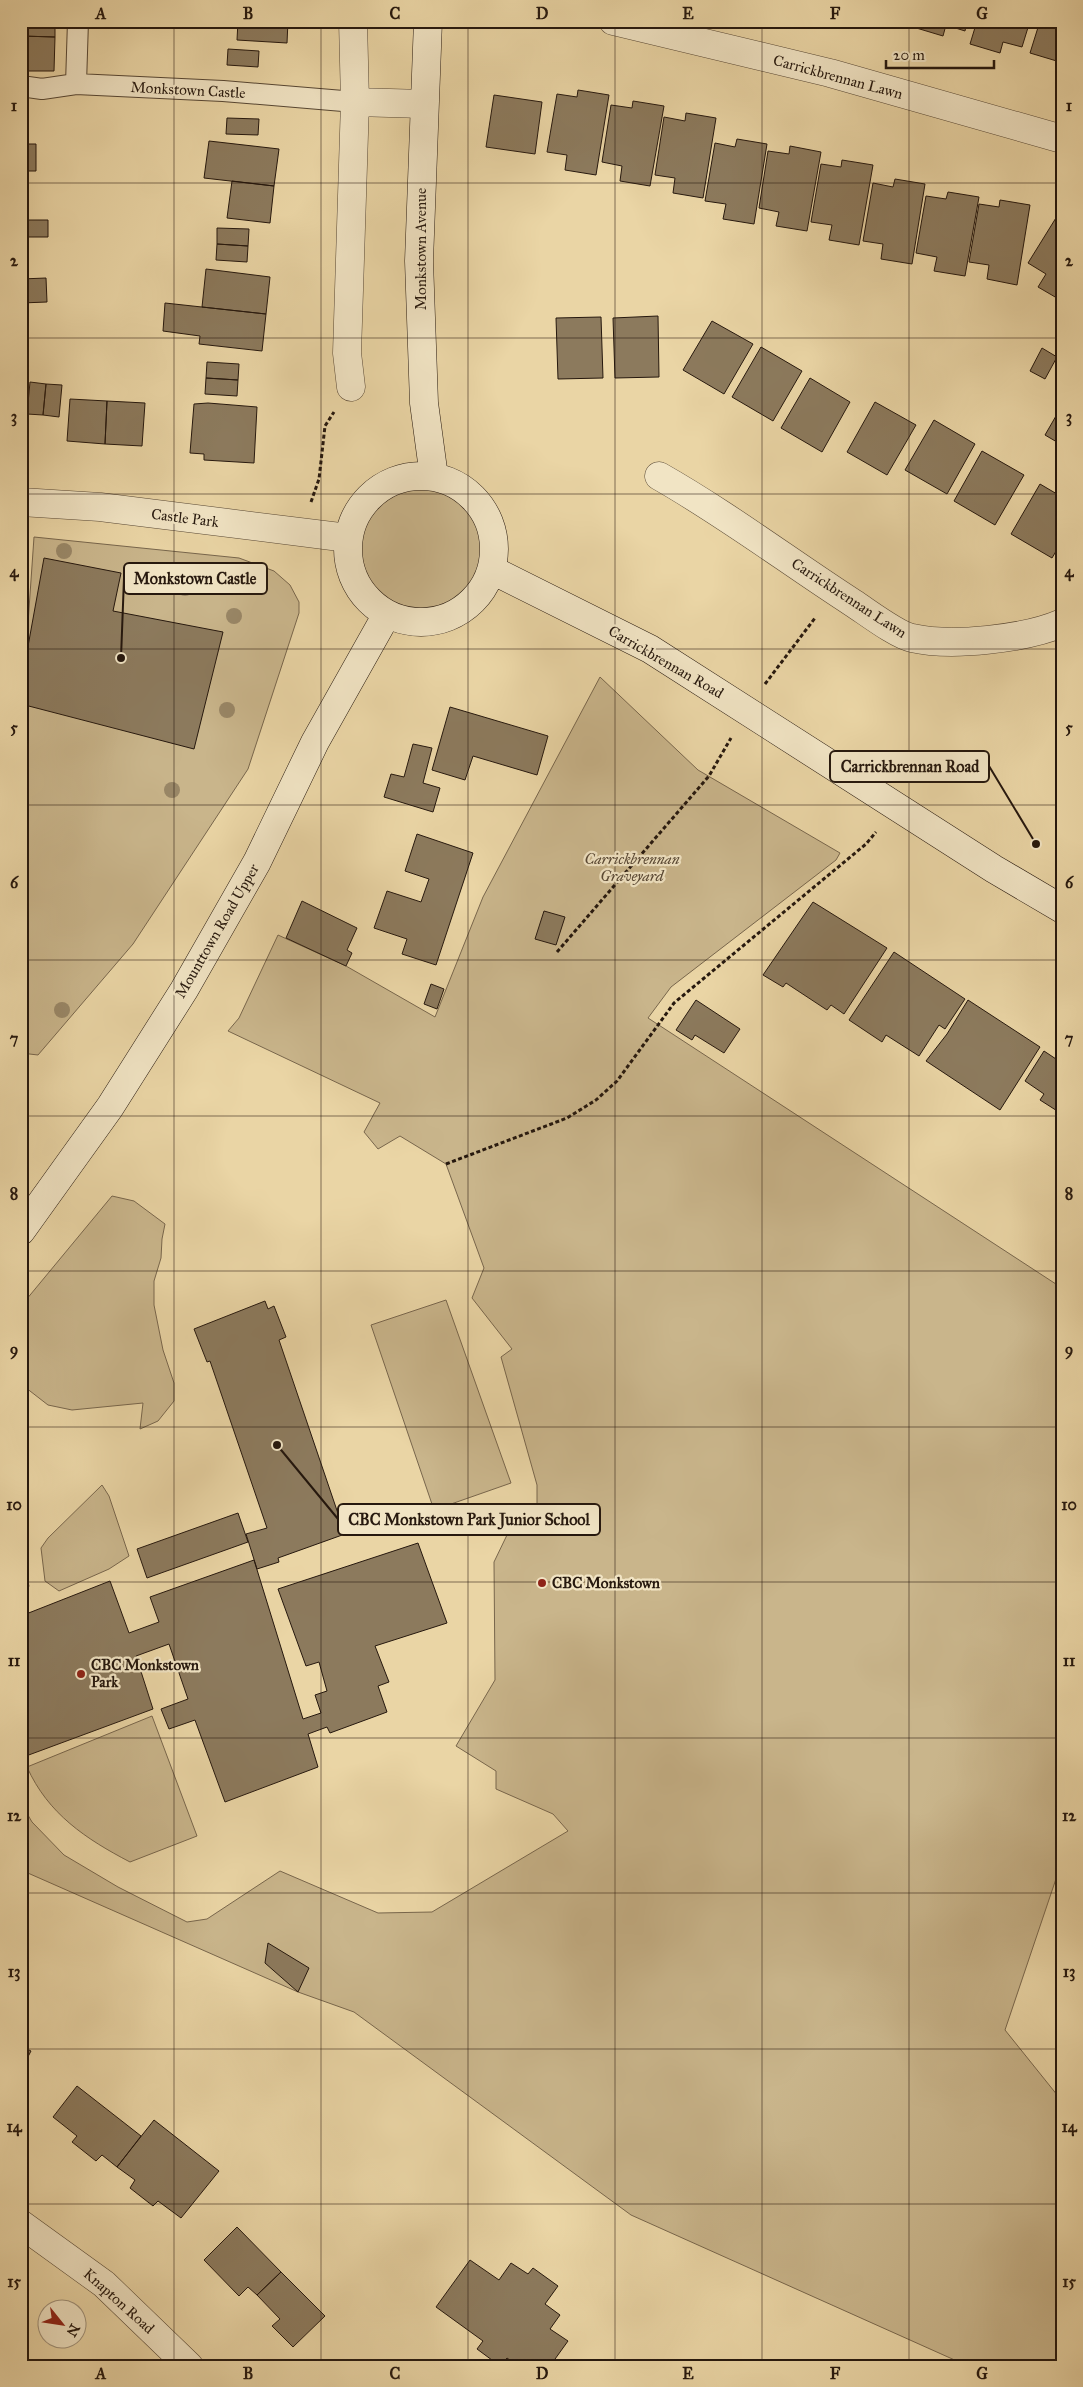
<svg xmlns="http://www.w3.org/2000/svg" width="1083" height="2387" viewBox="0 0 1083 2387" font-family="'IM FELL Great Primer',serif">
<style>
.green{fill:#c9b58b;stroke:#78664c}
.building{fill:#8c7a5d;stroke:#26180e}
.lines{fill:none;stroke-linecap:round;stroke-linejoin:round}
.lane-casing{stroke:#574734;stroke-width:22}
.street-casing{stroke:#574734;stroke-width:29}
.secondary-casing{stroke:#26180e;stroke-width:29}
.path{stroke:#26180e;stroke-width:3;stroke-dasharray:4 2.5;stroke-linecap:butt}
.lane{stroke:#f1e4c4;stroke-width:20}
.street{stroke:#f1e4c4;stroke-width:28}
.secondary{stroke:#f1e4c4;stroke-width:28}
.tree{fill:#998767}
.grid{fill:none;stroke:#26180e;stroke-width:1;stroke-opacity:0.55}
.poi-dot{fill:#8f2418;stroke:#f1e4c4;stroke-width:2}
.labels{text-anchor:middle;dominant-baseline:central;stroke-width:4.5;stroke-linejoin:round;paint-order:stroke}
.street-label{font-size:15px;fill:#26180e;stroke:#f1e4c4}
.park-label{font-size:15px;font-style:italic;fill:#574734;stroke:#f1e4c4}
.poi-label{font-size:15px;font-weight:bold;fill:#26180e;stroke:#f1e4c4;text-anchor:start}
.leader{fill:none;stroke:#26180e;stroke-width:2}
.callout-dot{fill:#26180e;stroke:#f1e4c4;stroke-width:2}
.callout{fill:#f1e4c4;stroke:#26180e;stroke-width:2}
.callout-label{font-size:16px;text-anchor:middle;font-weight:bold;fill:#26180e}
.neatline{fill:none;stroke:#26180e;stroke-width:2}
.grid-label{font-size:16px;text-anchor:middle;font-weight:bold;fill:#26180e}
</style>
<rect width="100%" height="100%" fill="#ead5a5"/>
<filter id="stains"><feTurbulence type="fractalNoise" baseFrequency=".004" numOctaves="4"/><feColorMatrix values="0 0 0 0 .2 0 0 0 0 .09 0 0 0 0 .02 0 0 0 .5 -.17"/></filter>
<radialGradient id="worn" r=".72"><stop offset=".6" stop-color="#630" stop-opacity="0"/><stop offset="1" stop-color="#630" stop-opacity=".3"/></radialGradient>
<path class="green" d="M361 548a61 61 0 1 1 122 0a61 61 0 1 1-122 0Z
M34 537 239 558 274 571 290 585 299 602V613L248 769 133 944 38 1055 21 1053V724Z
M600 677 698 770 840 853 836 860 671 987 648 1018 1062 1288V1861L1005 2030 1062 2101V2366H968L631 2215 354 2012 298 1992 21 1870V1803L32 1822 64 1855 118 1887 187 1922 207 1919 280 1871 378 1913 432 1912 568 1831 553 1814 496 1789V1771L456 1746 495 1680 494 1562 507 1535 537 1513V1485L501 1357 512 1349 472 1298 484 1268 446 1164 400 1136 378 1149 364 1132 380 1103 228 1031 239 1018 278 935 346 966 435 1017 483 897Z
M112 1196 134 1201 165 1224 162 1239 161 1258 154 1281V1305L163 1350 174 1383V1401L158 1421 140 1429 143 1403 72 1410 48 1405 21 1384V1306Z
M446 1300 511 1483 434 1510 371 1325Z
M102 1485 109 1496 129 1556 109 1569 59 1591 45 1581 41 1548 48 1538Z
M21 1557 29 1586 21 1602Z
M152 1716 197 1836 130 1862C86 1839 48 1814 27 1767Z"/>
<path class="building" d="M21 21H55V37L21 36Z
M238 21H288L287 43 237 40Z
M915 21H967L965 31 946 25 943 36 913 27Z
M977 21H1030L1022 47 1003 42 1000 53 970 44Z
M1040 21H1062L1060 62 1030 53Z
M21 36 55 37 54 71H21Z
M228 49 259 51 258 67 227 65Z
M578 90 609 95 596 175 565 170 567 155 547 152 557 94 577 97Z
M494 95 542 102 535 154 486 147Z
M633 101 664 106 650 186 620 181 622 166 602 162 611 105 632 108Z
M686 113 716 118 703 198 673 193 675 178 655 175 664 117 685 121Z
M227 118 259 119 258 135 226 134Z
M737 139 767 144 754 224 723 219 726 204 705 201 715 143 735 147Z
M209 141 279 149 274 186 204 178Z
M21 144H36V171H21Z
M790 146 821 152 807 231 776 226 779 212 759 208 768 151 789 154Z
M842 160 873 165 859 245 829 240 832 225 811 222 821 164 841 167Z
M895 179 925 184 912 264 881 259 883 244 863 241 873 183 893 187Z
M232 181 274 186 270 223 227 218Z
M948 192 979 197 965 276 934 271 937 257 916 253 926 196 946 199Z
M1000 200 1030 205 1017 285 987 279 989 265 969 262 979 204 999 207Z
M1059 213 1062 215V301L1038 287 1046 274 1028 263Z
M21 220H48V237H21Z
M217 228 249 229 248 246 217 244Z
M217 244 248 246 247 262 216 260Z
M206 269 270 277 266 314 202 307Z
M46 278 47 302 21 303V279Z
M165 303 266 314 262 351 199 344 200 336 163 331Z
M658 316 659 377 615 378 613 318Z
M601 317 603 378 558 379 556 318Z
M712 321 753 344 724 394 683 370Z
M761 347 802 371 773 421 732 397Z
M1042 348 1057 357 1045 379 1030 371Z
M207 362 239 364 238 380 206 378Z
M206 378 238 380 237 396 205 394Z
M810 378 850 402 822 452 781 428Z
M30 382 46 384 43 415 27 414Z
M46 384 62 385 59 417 43 415Z
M70 399 107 401 105 444 67 441Z
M107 401 145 403 142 446 105 444Z
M875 402 916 425 887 475 847 452Z
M208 403 257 407 254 463 204 460V454L190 453 194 404Z
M1060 409 1062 410V445L1045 435Z
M934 420 975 444 947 494 905 470Z
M982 451 1024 475 995 525 954 501Z
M1040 484 1062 497V541L1052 558 1011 534Z
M44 558 121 573 113 611 223 632 194 749 21 704V685Z
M450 707 548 736 537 775 473 756 465 780 432 770Z
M413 744 432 748 423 783 440 788 433 812 384 797 391 774 404 777Z
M417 834 473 853 436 965 402 954 407 939 374 928 387 891 421 902 429 879 405 871Z
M302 901 357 928 347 950 352 953 346 966 286 938Z
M813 902 887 948 844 1014 831 1005 827 1010 786 983 783 987 763 975Z
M544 911 565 917 556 945 535 939Z
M894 952 965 999 945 1029 939 1025 919 1056 886 1035 882 1042 849 1020Z
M431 984 444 989 437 1009 424 1004Z
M696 1000 740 1029 724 1053 695 1035 692 1040 676 1030Z
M968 1000 1040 1047 1000 1110 926 1061 947 1034Z
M1044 1051 1062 1063V1114L1040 1100 1044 1094 1025 1081Z
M265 1301 268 1309 274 1306 286 1337 279 1340 345 1534 278 1558 279 1562 257 1569 246 1534 267 1528 210 1361 207 1362 194 1329Z
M238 1513 248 1542 147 1578 137 1549Z
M418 1543 447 1623 375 1646 389 1682 378 1686 387 1712 330 1733 327 1727 308 1734 318 1767 225 1802 195 1720 169 1729 161 1709 188 1699 169 1644 136 1656 153 1709 26 1756 21 1744V1616L110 1581 129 1633 159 1622 150 1597 254 1560 303 1719 321 1713 315 1695 327 1691 319 1662 306 1666 278 1589Z
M268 1943 309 1968 298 1992 265 1963Z
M21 2046 31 2051 21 2070Z
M77 2086 141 2136 117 2167 102 2155 96 2161 72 2142 77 2136 53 2117Z
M154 2120 219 2171 181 2218 158 2201 153 2206 130 2188 135 2180 117 2167Z
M237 2227 281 2272 257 2295 248 2287 239 2296 204 2260Z
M470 2260 499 2280 511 2263 528 2274 533 2268 558 2286 545 2304 560 2315 550 2329 568 2341 550 2366H518L507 2358 500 2366 477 2349 483 2341 436 2307Z
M281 2272 325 2316 293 2347 272 2326 280 2319 257 2295Z
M42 2360 47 2366H36Z"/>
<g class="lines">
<g class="lane-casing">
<path id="lane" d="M76 84 78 21
M21 86 42 89 76 84 223 91 355 102"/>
</g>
<g class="street-casing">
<path id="street" d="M613 21 830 73 1062 139
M355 102 424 104
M351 387 347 353 355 102 353 21
M659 476C726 514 788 561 853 603 867 612 897 635 912 638 951 647 1025 639 1062 623
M21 502 100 507 348 538
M21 2224 104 2284 189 2366"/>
</g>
<g class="secondary-casing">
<path id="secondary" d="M428 21 419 261 424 403 434 477
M348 549a73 73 0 1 1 146 0a73 73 0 1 1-146 0Z
M492 570 650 649 994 869 1062 909
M21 1231 110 1107 184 990 257 862 315 742 387 614"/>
</g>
<path class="path" d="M311 502 319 479 325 426 334 412
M765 684 815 618
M557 952 709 776 731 738
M446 1164 567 1118 596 1100 617 1081 674 1003 866 844 876 832"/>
<use href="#lane" class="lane"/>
<use href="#street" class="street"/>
<use href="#secondary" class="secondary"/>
</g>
<g class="tree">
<circle cx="64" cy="551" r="8"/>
<circle cx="185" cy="588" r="8"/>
<circle cx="234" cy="616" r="8"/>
<circle cx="227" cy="710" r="8"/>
<circle cx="172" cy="790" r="8"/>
<circle cx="62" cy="1010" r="8"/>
</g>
<path class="grid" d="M174 21V2366M321 21V2366M468 21V2366M615 21V2366M762 21V2366M909 21V2366M21 183H1062M21 338H1062M21 494H1062M21 649H1062M21 805H1062M21 960H1062M21 1116H1062M21 1271H1062M21 1427H1062M21 1582H1062M21 1738H1062M21 1893H1062M21 2049H1062M21 2204H1062"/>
<g class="poi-dot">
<circle cx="542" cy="1583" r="5"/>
<circle cx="81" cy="1674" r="5"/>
</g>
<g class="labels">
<g class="street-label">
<text transform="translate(838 77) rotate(15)">Carrickbrennan Lawn</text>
<text transform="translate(188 90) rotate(3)">Monkstown Castle</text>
<text transform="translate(421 249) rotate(-90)">Monkstown Avenue</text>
<text transform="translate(185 518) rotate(7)">Castle Park</text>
<text transform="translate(849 598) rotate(33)">Carrickbrennan Lawn</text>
<text transform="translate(666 662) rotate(30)">Carrickbrennan Road</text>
<text transform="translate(217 931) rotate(-60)">Mounttown Road Upper</text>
<text transform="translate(119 2301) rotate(42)">Knapton Road</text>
</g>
<g class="park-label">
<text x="632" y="859">Carrickbrennan<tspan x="632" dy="17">Graveyard</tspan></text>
</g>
<g class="poi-label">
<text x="552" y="1583">CBC Monkstown</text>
<text x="91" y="1665">CBC Monkstown<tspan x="91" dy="17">Park</tspan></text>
</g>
</g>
<path class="leader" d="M121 658L124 578M1036 844L989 766M277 1445L338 1519"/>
<g class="callout-dot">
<circle cx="121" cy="658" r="5"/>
<circle cx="1036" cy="844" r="5"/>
<circle cx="277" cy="1445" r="5"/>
</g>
<g class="callout">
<rect x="124" y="563" width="143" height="31" rx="5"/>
<rect x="830" y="751" width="159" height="31" rx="5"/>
<rect x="338" y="1504" width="262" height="31" rx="5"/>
</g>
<g class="callout-label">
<text x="195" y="584">Monkstown Castle</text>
<text x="910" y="772">Carrickbrennan Road</text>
<text x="469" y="1525">CBC Monkstown Park Junior School</text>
</g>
<rect width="1083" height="2387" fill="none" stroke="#ead5a5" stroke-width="55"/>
<g transform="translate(62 2324) rotate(120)"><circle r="24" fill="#f1e4c4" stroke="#a0927b"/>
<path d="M0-4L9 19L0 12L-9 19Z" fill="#8f2418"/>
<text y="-8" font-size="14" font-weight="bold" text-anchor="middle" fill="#26180e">N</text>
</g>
<path d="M886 60v8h108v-8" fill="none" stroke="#26180e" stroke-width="2.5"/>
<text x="893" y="60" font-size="15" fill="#26180e" stroke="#f1e4c4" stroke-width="4" paint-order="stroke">20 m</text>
<rect x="28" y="28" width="1028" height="2332" class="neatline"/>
<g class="grid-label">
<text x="101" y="19">A</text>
<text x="248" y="19">B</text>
<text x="395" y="19">C</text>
<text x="542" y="19">D</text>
<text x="688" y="19">E</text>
<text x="835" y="19">F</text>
<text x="982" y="19">G</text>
<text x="14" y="111">1</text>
<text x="1069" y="111">1</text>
<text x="14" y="266">2</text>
<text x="1069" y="266">2</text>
<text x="14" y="422">3</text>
<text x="1069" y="422">3</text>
<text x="14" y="577">4</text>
<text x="1069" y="577">4</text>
<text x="14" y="733">5</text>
<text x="1069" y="733">5</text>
<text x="14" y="888">6</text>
<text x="1069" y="888">6</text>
<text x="14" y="1044">7</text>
<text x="1069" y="1044">7</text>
<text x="14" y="1199">8</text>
<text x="1069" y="1199">8</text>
<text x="14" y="1355">9</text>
<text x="1069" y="1355">9</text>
<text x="14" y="1510">10</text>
<text x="1069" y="1510">10</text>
<text x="14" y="1666">11</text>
<text x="1069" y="1666">11</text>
<text x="14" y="1821">12</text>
<text x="1069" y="1821">12</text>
<text x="14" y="1977">13</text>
<text x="1069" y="1977">13</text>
<text x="14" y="2132">14</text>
<text x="1069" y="2132">14</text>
<text x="14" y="2287">15</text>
<text x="1069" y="2287">15</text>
<text x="101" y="2379">A</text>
<text x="248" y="2379">B</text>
<text x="395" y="2379">C</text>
<text x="542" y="2379">D</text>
<text x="688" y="2379">E</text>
<text x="835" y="2379">F</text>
<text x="982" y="2379">G</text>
</g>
<rect width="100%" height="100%" filter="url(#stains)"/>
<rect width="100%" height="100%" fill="url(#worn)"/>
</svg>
